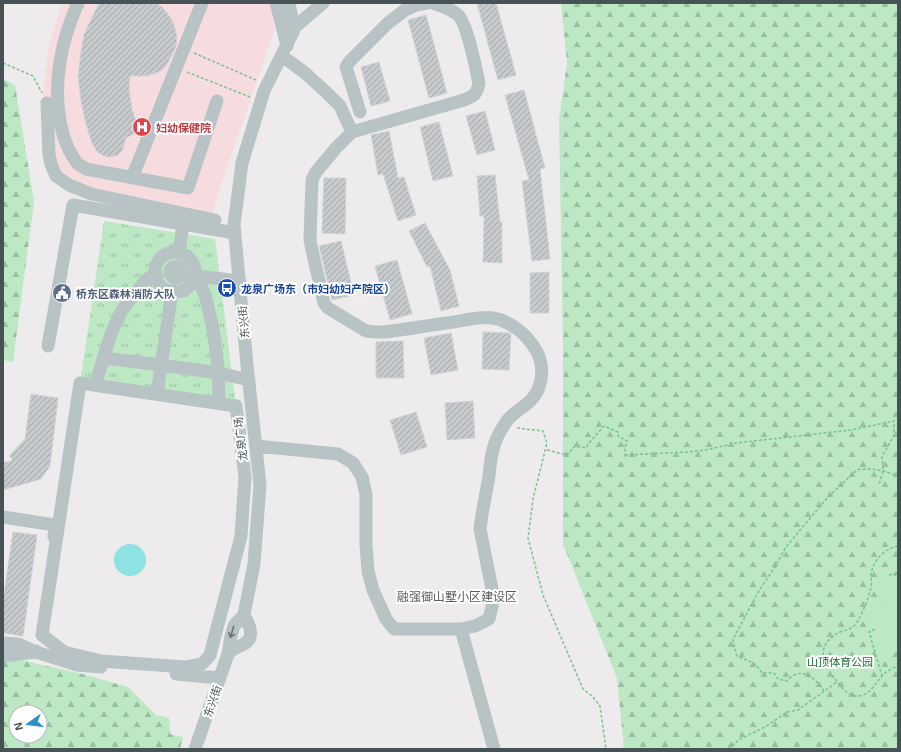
<svg xmlns="http://www.w3.org/2000/svg" width="901" height="752" viewBox="0 0 901 752" font-family="'Exo 2','Noto Sans SC',sans-serif">
<style>
.medical{fill:#f7dcdf}
.grass{fill:url(#grass-tufts)}
.forest{fill:url(#forest-firs);fill-rule:evenodd}
.pitch{fill:#bce9c4}
.water{fill:#8de2e2}
.building{fill:url(#building-hatch);stroke:#d0d3d6}
.lines{fill:none;stroke-linecap:round;stroke-linejoin:round}
.path{stroke:#78c38f;stroke-width:1.5;stroke-dasharray:3 2;stroke-linecap:butt}
.minor{stroke:#b8c3c6;stroke-width:13}
.oneway{stroke:#687478}
.labels{text-anchor:middle;dominant-baseline:central;stroke-width:4;stroke-linejoin:round;paint-order:stroke}
.health-label{font-size:11px;font-weight:bold;fill:#be3a42;stroke:#fff;text-anchor:start}
.transit-label{font-size:11px;font-weight:bold;fill:#164399;stroke:#fff;text-anchor:start}
.service-label{font-size:11px;font-weight:bold;fill:#4e5e75;stroke:#fff;text-anchor:start}
.street-label{font-size:11px;fill:#465256;stroke:#fff}
.park-label{font-size:11px;fill:#1f6f36;stroke:#fff}
.neighbourhood-label{font-size:12px;fill:#595d5f;stroke:#fff}
</style>
<defs>
<pattern id="grass-tufts" width="24" height="20" patternUnits="userSpaceOnUse"><rect width="24" height="20" fill="#bce9c4"/><path d="M3 7l-1-3M5 7V3M7 7l1-3M15 17l-1-3M17 17v-4M19 17l1-3" fill="none" stroke="#9bbfa2"/></pattern>
<pattern id="forest-firs" width="22" height="20" patternUnits="userSpaceOnUse"><rect width="22" height="20" fill="#bce9c4"/><path d="M5 1l3.5 6h-7zM16 11l3.5 6h-7z" fill="#9bbfa2"/></pattern>
<pattern id="building-hatch" width="6" height="6" patternUnits="userSpaceOnUse"><rect width="6" height="6" fill="#c6cacd"/><path d="M-1 1l2-2M0 6l6-6M5 7l2-2" fill="none" stroke="#a3a7a9"/></pattern>
</defs>
<rect width="100%" height="100%" fill="#eeebec"/>
<path class="medical" d="M62 3H269L275 29 220 188 212 215 87 187 43 165V89L49 45Z"/>
<path class="grass" d="M104 221 215 239 236 406 80 383Z"/>
<path class="forest" d="M561 3H898V749H624L617 678 563 544V345L559 120 567 63Z
M3 79 15 85 34 202 13 362 3 360Z
M3 656 87 675 128 687 156 715 169 718 170 734 183 737 180 749H3ZM16 712H40V736H16Z"/>
<path class="pitch" d="M898 575V651L879 657 871 633 875 631 868 607 886 602 880 580Z"/>
<path class="water" d="M114 560a16 16 0 1 1 32 0a16 16 0 1 1-32 0Z"/>
<path class="building" d="M99 3H156L163 8 170 17 174 25 177 36 176 46 173 53 166 66 159 72 146 76H130L129 91 132 109 139 131 126 138 122 151 118 155 110 157 104 156 97 152 92 143 86 124 81 101 78 76 81 52 84 34Z
M477 3H496L516 75 498 80Z
M426 15 447 93 429 98 408 20Z
M379 62 390 101 371 106 361 67Z
M524 90 545 168 540 169 550 259 532 261 522 181 529 180 505 95Z
M485 111 495 150 477 155 466 116Z
M439 122 453 176 433 181 420 127Z
M389 131 398 178 404 177 416 215 398 221 383 174 378 175 371 135Z
M495 175 500 222H502V263L483 262 484 216H480L477 176Z
M324 178H346L345 234 322 233Z
M425 223 450 270 459 306 441 311 430 266 427 267 409 231Z
M341 241 354 295 332 300 319 246Z
M397 260 412 314 390 320 375 266Z
M549 272V313H530V273Z
M483 332 510 333 511 334 509 370 482 369Z
M451 333 458 370 431 375 424 338Z
M403 341 404 378H376V342Z
M31 394 58 398 50 466 41 479 3 490V463L13 460 9 456 25 439Z
M473 401 475 438 447 440 445 403Z
M416 412 427 447 401 455 390 420Z
M13 532 37 535 23 636 3 633V601Z"/>
<g class="lines">
<path class="path" d="M194 53 256 80
M3 63 33 76 42 93
M187 72 250 97
M174 282V278
M517 428 543 431 547 443 533 499 528 538 543 595 583 689 593 697 600 706 606 749
M547 450 567 455 575 446 586 448 589 443 604 426 618 432V436L627 441 625 448V459
M625 455 688 452 706 450 736 443 851 430 894 421V435L882 457 883 471 879 485
M898 546C884 549 873 560 871 575 871 579 872 583 871 587 869 595 867 603 863 610 861 616 858 621 854 626 851 629 845 630 840 632 817 644 820 660 835 679 840 685 846 695 855 696 871 697 875 682 885 673 889 670 894 668 898 665
M889 575 898 573
M875 629 869 632 882 676
M824 691C819 684 808 670 797 674 793 675 789 679 786 681L778 679 774 673H762C756 662 748 661 737 656L734 646 733 639 760 589 775 567 786 547 827 498 857 470C871 467 885 471 898 476
M728 749 740 739 765 727 787 712 798 710 837 682"/>
<path class="minor" d="M78 3C70 21 63 42 60 62 55 91 57 132 73 157 75 159 76 163 78 164 81 166 84 167 86 169L188 188 217 101
M276 3 287 46
M289 3 292 18 296 26
M281 57 289 61 305 73 326 92 340 106 352 132
M47 103 49 154 51 164 56 176 69 185 91 194 215 220
M360 112 346 67 350 61 388 23 405 10 416 5 427 3
M132 178 202 3
M155 272a20 20 0 1 1 40 0a20 20 0 1 1-40 0Z
M179 253 183 223
M170 272a6 6 0 1 1 12 0a6 6 0 1 1-12 0Z
M195 276C204 288 207 301 210 316 217 345 219 374 219 403
M195 276 240 281
M48 346 73 205 235 233
M103 358 161 365 219 373 249 380
M80 383 236 406 245 477 241 536 210 655 202 664 186 667 101 661 64 652 42 635Z
M95 385 111 334 122 310 145 281 156 273
M157 394 172 292
M256 446 338 454 353 463 362 477 366 494V545L368 571 373 590 386 619 394 629H461L475 626 489 619 492 607 493 594 480 529C482 511 486 494 489 476 490 465 491 453 495 443 497 436 502 428 506 422 516 408 533 405 539 387 544 374 542 358 534 347 525 333 510 321 493 318 482 316 466 320 454 322 431 325 408 329 385 332H375L366 331 328 308 324 303 312 250 310 240 312 180 316 172 336 148 352 132 464 100C475 96 477 93 479 83 476 69 467 23 458 15 451 9 442 6 433 3
M3 517 55 525 54 537
M244 615 254 564 260 485 247 365 234 225 242 163 264 91 296 26 323 3
M461 629 494 749
M3 643 18 644 36 652 77 665 101 667
M228 654C232 649 236 648 242 645 256 639 250 625 244 615
M3 656 36 652V651
M176 674 220 678
M195 749 228 654 231 636 234 626 239 620 244 615"/>
</g>
<defs><path id="oneway-shaft" d="M-6 0H5M1.5-3L5.5 0L1.5 3" fill="none" stroke-width="1.6" stroke-linecap="round" stroke-linejoin="round"/></defs>
<use class="oneway" href="#oneway-shaft" transform="translate(232 632) rotate(107)"/>
<defs>
<g id="hospital-disc" transform="scale(1)"><circle r="9.5" fill="#e0444e" stroke="#fff"/><path d="M-5-5h3v3.5h4V-5h3V5h-3V1.5h-4V5h-3Z" fill="#fff"/></g>
<g id="bus-disc" transform="scale(1)"><circle r="9.5" fill="#1a4fb4" stroke="#fff"/><path d="M-5-6H5V4H4V6H2V4H-2V6H-4V4H-5ZM-3.5-4V0h7V-4ZM-3.5 1.2v1.5H-2V1.2ZM2 1.2v1.5H3.5V1.2Z" fill="#fff"/></g>
<g id="civic-disc" transform="scale(1)"><circle r="9.5" fill="#5c6f8a" stroke="#fff"/><path d="M-.6-6.5H3V-4.5H.6V-3L4-1V1h2V6H-6V1h2V-1L-.6-3ZM-1.2 2.5V6h2.4V2.5Z" fill="#fff"/></g>
</defs>
<g fill-rule="evenodd">
<use href="#hospital-disc" x="142" y="127"/>
<use href="#bus-disc" x="227" y="288"/>
<use href="#civic-disc" x="62" y="293"/>
</g>
<g class="labels">
<g class="health-label">
<text x="156" y="127">妇幼保健院</text>
</g>
<g class="transit-label">
<text x="241" y="288">龙泉广场东（市妇幼妇产院区）</text>
</g>
<g class="service-label">
<text x="76" y="293">桥东区森林消防大队</text>
</g>
<g class="street-label">
<text transform="translate(243 322) rotate(-95)">东兴街</text>
<text transform="translate(240 439) rotate(-97)">龙泉广场</text>
<text transform="translate(212 701) rotate(-71)">东兴街</text>
</g>
<g class="park-label">
<text x="840" y="661">山顶体育公园</text>
</g>
<g class="neighbourhood-label">
<text x="457" y="596">融强御山墅小区建设区</text>
</g>
</g>
<rect width="901" height="752" fill="none" stroke="#465256" stroke-width="8"/>
<g transform="translate(28 724) rotate(256)"><circle r="19" fill="#ffffff" stroke="#b5babb"/>
<path d="M0-3L7 15L0 10L-7 15Z" fill="#2a91c9"/>
<text y="-6" font-size="11" font-weight="bold" text-anchor="middle" fill="#465256">N</text>
</g>
</svg>
